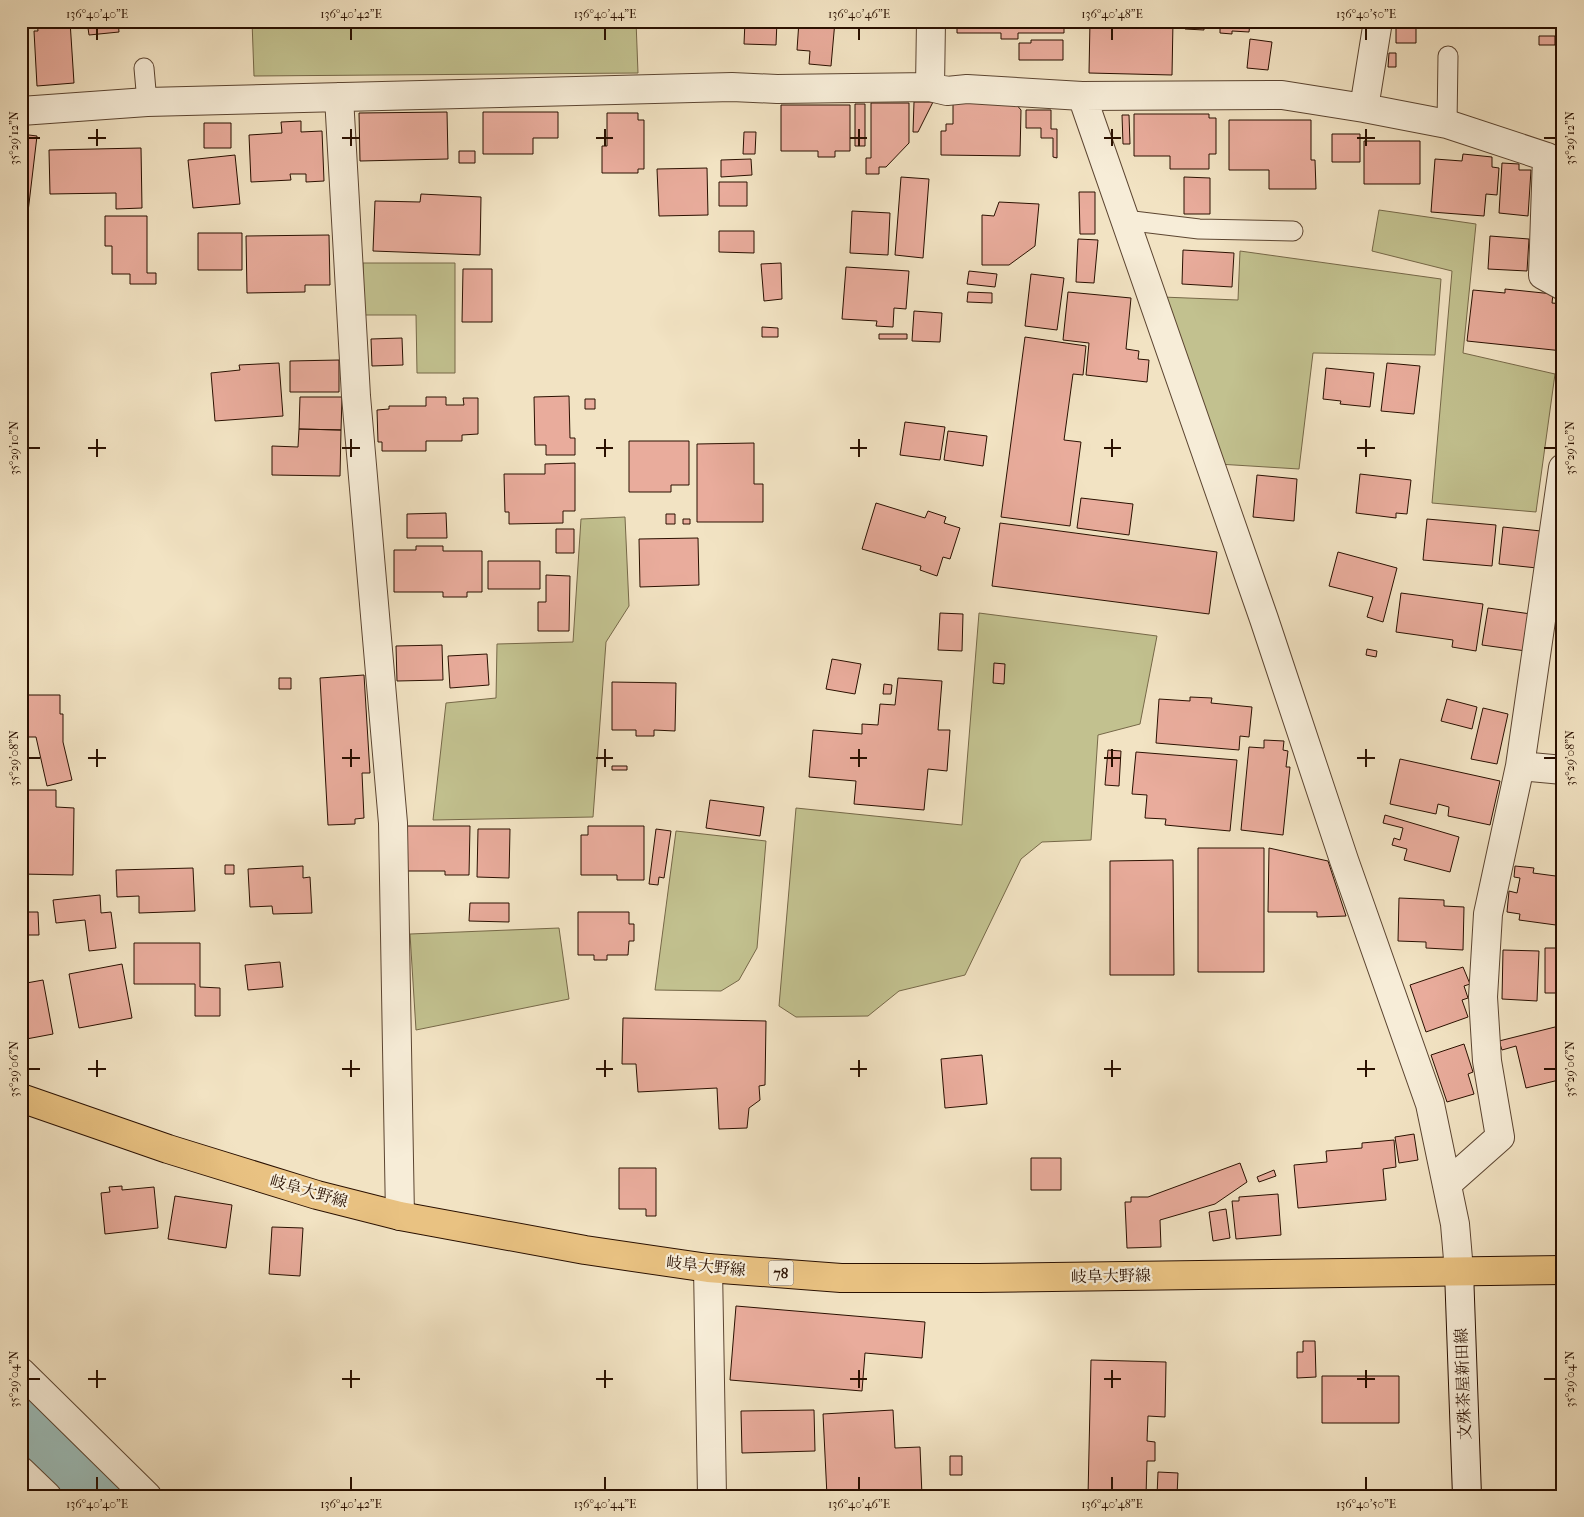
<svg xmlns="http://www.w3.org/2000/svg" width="1584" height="1517" viewBox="0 0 1584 1517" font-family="'IM FELL French Canon','Noto Serif JP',serif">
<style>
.green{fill:#c2c18f;stroke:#766848}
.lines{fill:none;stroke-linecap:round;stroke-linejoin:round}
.river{stroke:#9cbdb9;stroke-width:60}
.building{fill:#e9ac9c;stroke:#2a1000}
.lane-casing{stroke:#5c4531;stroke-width:21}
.street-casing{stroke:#5c4531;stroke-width:30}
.secondary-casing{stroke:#2a1000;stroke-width:30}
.primary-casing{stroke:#2a1000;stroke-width:30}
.lane{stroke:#f7edd8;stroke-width:19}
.street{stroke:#f7edd8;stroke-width:28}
.secondary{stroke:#f7edd8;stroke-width:28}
.primary{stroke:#e9c282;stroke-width:28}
.ticks{fill:none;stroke:#2a1000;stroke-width:2}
.labels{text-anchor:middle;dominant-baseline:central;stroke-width:4.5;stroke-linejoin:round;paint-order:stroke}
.shield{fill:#f7edd8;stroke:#685241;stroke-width:1}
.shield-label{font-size:15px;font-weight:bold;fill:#2a1000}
.street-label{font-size:16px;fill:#2a1000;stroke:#f7edd8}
.neatline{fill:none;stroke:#2a1000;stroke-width:2}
.ticks-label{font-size:12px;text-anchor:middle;fill:#2a1000}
</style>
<rect width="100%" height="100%" fill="#f2e3c3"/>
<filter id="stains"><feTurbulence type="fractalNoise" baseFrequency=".004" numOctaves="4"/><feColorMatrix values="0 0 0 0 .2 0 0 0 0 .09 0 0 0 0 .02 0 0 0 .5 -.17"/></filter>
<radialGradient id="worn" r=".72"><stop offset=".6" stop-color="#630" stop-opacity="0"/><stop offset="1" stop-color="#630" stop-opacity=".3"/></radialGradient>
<path class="green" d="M252 21H636L638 73 254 76Z
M1379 210 1476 224 1463 353 1555 374 1536 512 1432 503 1452 271 1372 251Z
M1240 251 1441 279 1435 355 1313 353 1299 469 1218 464 1162 297 1238 300Z
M363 263H455V373H417L416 315H363Z
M625 517 629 606 606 642 593 817 433 820 446 703 496 698 497 644 573 642 581 519Z
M979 613 1157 636 1140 724 1098 735 1091 840 1042 842 1021 859 965 975 899 991 868 1016 796 1017 779 1006 796 808 962 825Z
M676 831 766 841 757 948 739 980 721 991 655 990Z
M559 928 569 999 416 1030 410 934Z"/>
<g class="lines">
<path class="river" d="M21 1420 96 1496"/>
</g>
<path class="building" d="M37 21H70L74 83 37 86 34 31H38Z
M87 21H118L119 32 89 35Z
M745 21H777L776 45 744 44Z
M799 21H835L831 66 809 64 810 51 797 50Z
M957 21H1064V33H1018V39H1001V33H957Z
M1090 21H1173L1172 75 1089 73Z
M1185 21H1269V24L1250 23 1249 32 1232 31V34L1220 33V26L1204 25V30L1185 29Z
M1396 28H1416V43H1396Z
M1539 36H1555V45H1539Z
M1250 39 1272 42 1268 70 1247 68Z
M1031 40H1063V60H1019V43H1031Z
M1389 53H1396V67H1388Z
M914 102H933L918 132H913Z
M871 103H909V143L886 167H879V174H866V158H871Z
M953 103H1015L1021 110 1020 156 941 155V131H946V124H953Z
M855 104H865V146H855Z
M781 105H850V151H835V157H818V151H781Z
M1026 110H1051V129H1057V158L1053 157V138H1041V128H1026Z
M447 112 448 159 360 161 359 113Z
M483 112H558V138H533V154H483Z
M607 113H638V120H644V169H638V173H602V146H607Z
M1134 114H1209V118H1216V154H1209V169H1170V156H1134Z
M1122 115H1129L1130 144H1123Z
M1229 120H1311V160H1315L1316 189H1269V170H1229Z
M301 121V132L322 131 324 181 306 182V174H290L291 180 251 182 249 135 282 133 281 122Z
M204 123H231V148H204Z
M744 132H756L755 154H743Z
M21 134 37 136 28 212 21 211Z
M1332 134H1360V162H1332Z
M1364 141H1420V184H1364Z
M141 148 142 208 116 209V193L50 194 49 150Z
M459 151H475V163H459Z
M1463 154 1492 157V167L1499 168 1497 195 1486 194 1484 216 1431 212 1435 159 1462 161Z
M235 155 240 204 193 208 188 160Z
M751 159 752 175 721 177V160Z
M1502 163 1519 164V170H1531L1528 216 1499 213Z
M707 168 708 215 659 216 657 169Z
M901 177 929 179 923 258 895 255Z
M1184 177 1210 178V214H1184Z
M719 182H747V206H719Z
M1079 192H1095V234H1080Z
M421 194 481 197 480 255 373 251 375 201 420 202Z
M999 202 1039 204 1035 246 1009 265H982V215L994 216Z
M852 211 890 213 888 255 850 253Z
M105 216H147V273H156V284H130V274H112V246H105Z
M1563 226V256L1556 254Z
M719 231H754V253L719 252Z
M198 233H242V270H198Z
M329 235 330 285H305V292L247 293 246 236Z
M1490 236 1529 239 1527 271 1488 269Z
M1078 239 1098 240 1094 283 1076 282Z
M1183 250 1234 253 1232 287 1182 284Z
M781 263 782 299 764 301 761 264Z
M846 267 909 271 906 309 894 308 893 327 876 326 877 321 842 319Z
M463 269H492V322H462Z
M969 271 997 274 995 287 967 284Z
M1031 274 1064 278 1057 330 1025 326Z
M1505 289 1553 294 1552 303 1563 304V351L1467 341 1473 290 1505 293Z
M968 292 992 293V303L967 302Z
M1068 292 1131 298 1126 349 1139 351 1138 359 1149 360 1147 382 1086 375 1089 343 1063 340Z
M914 311 942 313 940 342 912 341Z
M762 327 778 328V337H762Z
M879 334H907V339H879Z
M1025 337 1086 346 1083 375 1073 374 1064 440 1081 442 1070 526 1001 517Z
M402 338 403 365 372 366 371 339Z
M339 360V392H290V361Z
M279 363 283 416 215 421 211 373 240 370 239 365Z
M1387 363 1420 366 1414 414 1381 411Z
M1326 368 1374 373 1370 407 1340 404 1341 401 1323 399Z
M569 396 570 438H575V455H546V445H535L534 397Z
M300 397H342L341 430 299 429Z
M426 397H446V405H464L463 398H478V434L462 435V441H426V451H382V442H378L377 410 389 409V406H426Z
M585 399H595V409H585Z
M905 422 945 427 940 460 900 455Z
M299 429 341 430 340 476 272 475V446L298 447Z
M948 431 987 436 983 466 944 460Z
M629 441H689V485H671V492H629Z
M754 443V484H763V522H697V444Z
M575 463V511H563V523L509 524V512H505L504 474H545V464Z
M1360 474 1411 480 1407 514 1396 513V518L1356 513Z
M1257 475 1297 479 1294 521 1253 517Z
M1081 498 1133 504 1129 535 1077 528Z
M876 503 925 518 928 511 946 517 944 523 960 528 950 559 943 557 937 576 920 570 921 566 862 549Z
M446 513 447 538H407V514Z
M666 514H675V524H666Z
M683 519H690V524H683Z
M1427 519 1496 525 1492 566 1423 560Z
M1000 523 1217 552 1209 614 992 586Z
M1503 527 1541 531 1537 568 1499 564Z
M556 529H574V553H556Z
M698 538 699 585 640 587 639 539Z
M416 546H443V551H482V592H467V597H443V592H394V550H416Z
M1338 552 1397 568 1383 622 1367 617 1373 597 1329 586Z
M488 561H540V589H488Z
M546 575 570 576 569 631H538V602H546Z
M1401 593 1483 604 1476 651 1452 647 1453 640 1396 632Z
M1488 608 1531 614 1526 651 1482 645Z
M940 613 963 614 962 651 938 650Z
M442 645 443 680 397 681 396 646Z
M1367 649 1377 651 1376 657 1366 655Z
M487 654 489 685 450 688 448 656Z
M832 659 861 664 855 694 826 689Z
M994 663 1005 664 1004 684 993 683Z
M364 675 370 773H362L364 818 355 819V824L328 825 320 678Z
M279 678H291V689H279Z
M898 678 942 681 938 730H950L947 771 928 769 924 810 854 804 856 781 809 777 813 730 862 734V724L878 725 880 704 895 705Z
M612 682 676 683 675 731 654 730V736H636V730H612Z
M884 684 892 685 891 694H883Z
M21 695H60V714H63V742L72 780 47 786 36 737H21Z
M1190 697 1212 698 1211 703 1252 707 1249 737 1240 736 1239 750 1156 743 1159 699 1190 701Z
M1447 699 1477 707 1472 729 1441 721Z
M1483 708 1508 714 1497 764 1471 759Z
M1264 740 1284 741 1283 750 1288 751 1286 767H1290L1283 835 1241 830 1249 747 1264 748Z
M1108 750 1121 751 1119 786 1105 785Z
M1136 752 1237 760 1230 831 1165 825 1166 819 1145 818 1147 795 1132 794Z
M1400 759 1500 781 1490 825 1448 816 1449 807 1438 804 1436 814 1390 804Z
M612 766H627V770H612Z
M21 790H56V807L74 808 73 875 21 874Z
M710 800 764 807 760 836 706 828Z
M1385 815 1459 837 1450 872 1404 860 1407 849 1392 845 1394 838 1400 840 1403 828 1383 823Z
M406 826H470L469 875H445V871H405Z
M588 826H644V880H617V875H581V835H588Z
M478 829H510L509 878 477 877Z
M656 829 671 831 664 878 659 877 658 885 649 884Z
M1198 848H1264V972H1198Z
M1269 848 1328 861 1346 916 1317 917V912H1268Z
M1173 860 1174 975H1110V861Z
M225 865H234V874H225Z
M303 866V878L310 877 312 913 273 914 272 906 250 907 248 869Z
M1515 866 1534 868 1533 873 1563 877V926L1519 920 1520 914 1507 912 1509 891 1517 893 1520 878 1514 877Z
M193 868 195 911 139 913V896L117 897 116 870Z
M100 895 101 913 111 912 116 948 89 951 85 920 56 923 53 900Z
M1399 898 1444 900V906L1464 907 1463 950 1426 948V942L1398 941Z
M470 903H509V922L469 921Z
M26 912H38L39 935H26Z
M578 912H629V924H634V941H629L628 955H607V960H594V955H578Z
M134 943H200V987L220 988V1016H195V984H134Z
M1545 948H1563V993H1545Z
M1503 950 1539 951 1537 1001 1502 999Z
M280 962 283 987 248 990 245 965Z
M122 964 132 1018 79 1028 69 974Z
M1463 967 1470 984 1464 986 1468 998 1462 1000 1468 1017 1426 1032 1410 985Z
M43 980 53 1034 21 1040V984Z
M623 1018 766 1021 765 1085 759 1086 760 1100 749 1108 747 1128 719 1129 717 1088 638 1092 636 1064H622Z
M1563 1025V1079L1526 1088 1516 1046 1502 1050 1499 1041Z
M1464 1044 1473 1072 1468 1074 1474 1094 1447 1102 1431 1055Z
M982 1055 987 1104 945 1108 941 1059Z
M1414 1134 1418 1160 1399 1163 1395 1137Z
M1394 1140 1396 1167 1383 1169 1386 1200 1298 1208 1294 1165 1327 1162 1326 1151 1362 1148V1143Z
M1031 1158H1061V1190H1031Z
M1240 1163 1247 1182 1215 1204 1160 1220 1161 1247 1127 1248 1125 1202H1131V1197H1148Z
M619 1168H656V1216H646V1209H619Z
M1274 1170 1276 1176 1259 1182 1257 1177Z
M122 1186V1190L154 1187 158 1228 105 1234 101 1193 110 1192 109 1187Z
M1278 1194 1281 1235 1236 1239 1232 1201H1239V1197Z
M175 1196 232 1205 226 1248 168 1239Z
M1226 1209 1230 1238 1213 1241 1209 1212Z
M272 1227 303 1228 300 1276 269 1274Z
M736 1306 925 1322 922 1358 865 1353 862 1391 730 1380Z
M1303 1341H1315L1316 1377 1297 1378V1352H1303Z
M1091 1360 1166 1362 1165 1417 1148 1416 1147 1441 1155 1442V1461H1147L1146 1496H1088Z
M1322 1376H1399V1423H1322Z
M814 1410 815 1451 742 1453 741 1411Z
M893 1410 895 1448 920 1447 922 1496H827L823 1414Z
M950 1456H962V1475H950Z
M1158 1472 1178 1473 1177 1496H1157Z
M1058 1492H1077V1496H1058Z"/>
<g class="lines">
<g class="lane-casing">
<path id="lane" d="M144 68 147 102
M1447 124 1448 56
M1125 220 1199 229 1293 231"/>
</g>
<g class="street-casing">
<path id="street" d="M930 87 931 21
M1082 96 1264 619 1344 860 1430 1104 1455 1224 1459 1271
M339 97 356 396 393 823 400 1216
M1364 108 1378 21
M21 111 147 102 732 87 777 89 930 87 947 91 967 89 1082 96 1282 95 1364 108 1447 124 1547 157 1563 166
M1547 157 1543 275 1563 286
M1520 766 1563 468
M1447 1184 1500 1137 1487 1061 1483 997 1488 914 1520 766 1563 770
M708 1268 712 1496
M21 1372 147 1496
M21 1471 47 1496"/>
</g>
<g class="secondary-casing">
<path id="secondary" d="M1459 1271 1467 1496"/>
</g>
<g class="primary-casing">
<path id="primary" d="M21 1098 168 1149 317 1195 400 1216 585 1250 708 1268 841 1278H979L1563 1270"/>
</g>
<use href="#lane" class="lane"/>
<use href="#street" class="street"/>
<use href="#secondary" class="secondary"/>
<use href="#primary" class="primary"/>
</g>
<path class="ticks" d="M97 28V40M351 28V40M605 28V40M859 28V40M1112 28V40M1366 28V40M97 129V146M351 129V146M605 129V146M859 129V146M1112 129V146M1366 129V146M28 138H40M88 138H106M342 138H360M596 138H613M850 138H867M1104 138H1121M1357 138H1375M1544 138H1556M97 439V457M351 439V457M605 439V457M859 439V457M1112 439V457M1366 439V457M28 448H40M88 448H106M342 448H360M596 448H613M850 448H867M1104 448H1121M1357 448H1375M1544 448H1556M97 749V767M351 749V767M605 749V767M859 749V767M1112 749V767M1366 749V767M28 758H40M88 758H106M342 758H360M596 758H613M850 758H867M1104 758H1121M1357 758H1375M1544 758H1556M97 1060V1077M351 1060V1077M605 1060V1077M859 1060V1077M1112 1060V1077M1366 1060V1077M28 1069H40M88 1069H106M342 1069H360M596 1069H613M850 1069H867M1104 1069H1121M1357 1069H1375M1544 1069H1556M97 1370V1388M351 1370V1388M605 1370V1388M859 1370V1388M1112 1370V1388M1366 1370V1388M28 1379H40M88 1379H106M342 1379H360M596 1379H613M850 1379H867M1104 1379H1121M1357 1379H1375M1544 1379H1556M97 1477V1490M351 1477V1490M605 1477V1490M859 1477V1490M1112 1477V1490M1366 1477V1490"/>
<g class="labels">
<rect class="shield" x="768.5" y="1260.5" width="25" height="25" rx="4"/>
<g class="shield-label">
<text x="781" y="1273">78</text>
</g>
<g class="street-label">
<text transform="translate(309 1191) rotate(16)">岐阜大野線</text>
<text transform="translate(706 1266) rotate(6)">岐阜大野線</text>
<text transform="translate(1111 1276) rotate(-1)">岐阜大野線</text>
<text transform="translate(1463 1384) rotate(-92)">文殊茶屋新田線</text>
</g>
</g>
<rect width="1584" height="1517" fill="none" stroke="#f2e3c3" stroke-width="55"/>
<rect x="28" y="28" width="1528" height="1462" class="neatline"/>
<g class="ticks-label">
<text x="97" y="18">136°40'40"E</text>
<text x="351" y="18">136°40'42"E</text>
<text x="605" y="18">136°40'44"E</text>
<text x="859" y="18">136°40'46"E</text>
<text x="1112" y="18">136°40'48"E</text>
<text x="1366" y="18">136°40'50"E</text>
<text transform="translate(14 138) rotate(-90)" y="4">35°29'12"N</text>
<text transform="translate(1570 138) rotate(-90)" y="4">35°29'12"N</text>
<text transform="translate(14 448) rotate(-90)" y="4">35°29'10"N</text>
<text transform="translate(1570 448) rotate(-90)" y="4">35°29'10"N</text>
<text transform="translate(14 758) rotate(-90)" y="4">35°29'08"N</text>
<text transform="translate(1570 758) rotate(-90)" y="4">35°29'08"N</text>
<text transform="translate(14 1069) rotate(-90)" y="4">35°29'06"N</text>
<text transform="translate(1570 1069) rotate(-90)" y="4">35°29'06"N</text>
<text transform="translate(14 1379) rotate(-90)" y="4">35°29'04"N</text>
<text transform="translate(1570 1379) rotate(-90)" y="4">35°29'04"N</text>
<text x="97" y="1508">136°40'40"E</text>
<text x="351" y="1508">136°40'42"E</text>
<text x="605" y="1508">136°40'44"E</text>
<text x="859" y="1508">136°40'46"E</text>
<text x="1112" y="1508">136°40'48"E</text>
<text x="1366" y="1508">136°40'50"E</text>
</g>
<rect width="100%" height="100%" filter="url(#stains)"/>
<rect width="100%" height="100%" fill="url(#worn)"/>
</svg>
